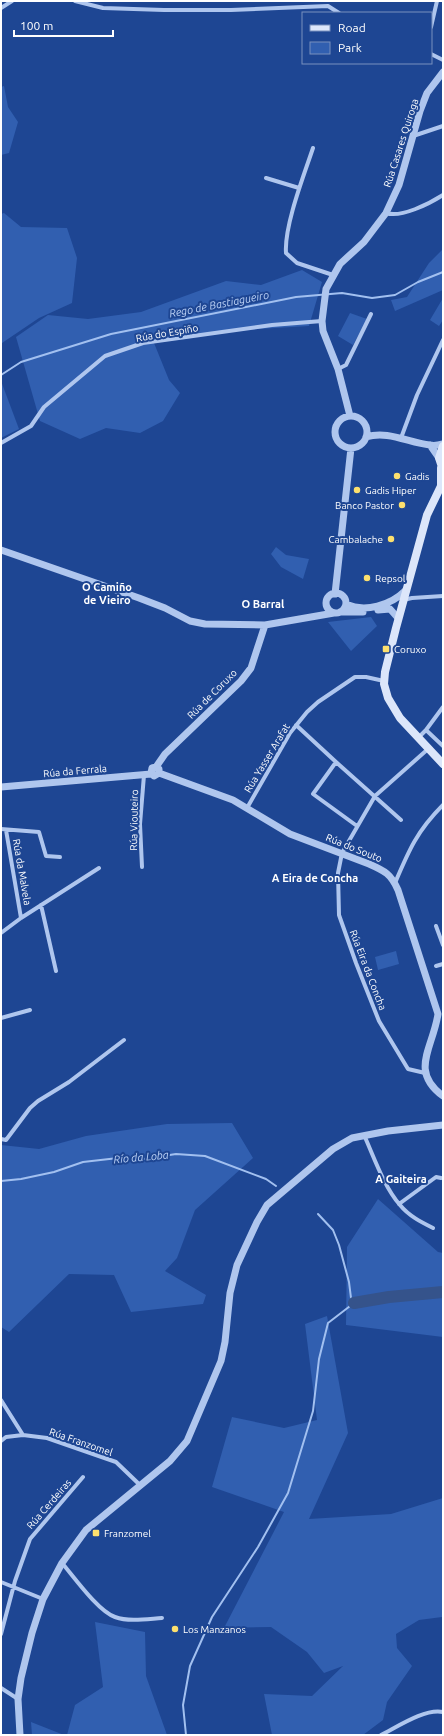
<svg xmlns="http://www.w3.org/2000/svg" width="444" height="1736" viewBox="0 0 444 1736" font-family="Ubuntu,sans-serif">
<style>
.green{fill:#315fb0}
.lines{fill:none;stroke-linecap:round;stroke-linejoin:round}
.stream{stroke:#a2c0f0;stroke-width:2}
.river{stroke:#35538b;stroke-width:12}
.minor{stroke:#afc6ee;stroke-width:4}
.tertiary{stroke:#afc6ee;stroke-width:7}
.secondary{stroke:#dce6fa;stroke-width:8}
.poi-dot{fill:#fde06e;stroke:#1e4693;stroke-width:1.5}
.labels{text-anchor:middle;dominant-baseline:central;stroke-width:4;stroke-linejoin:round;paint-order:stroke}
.street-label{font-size:10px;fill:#fff;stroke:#1e4693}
.poi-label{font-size:10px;fill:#fff;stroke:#1e4693;text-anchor:start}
.water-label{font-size:11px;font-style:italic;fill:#bbd1f5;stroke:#1e4693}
.neighbourhood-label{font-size:11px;font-weight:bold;fill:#fff;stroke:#1e4693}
</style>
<rect width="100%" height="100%" fill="#1e4693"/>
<path class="green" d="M4 86 8 107 18 122 9 153 1 155V87Z
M4 213 21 227 67 228 77 258 72 303 39 318 2 343 1 214Z
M443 249V290L395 311 391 300 407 297 429 263Z
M302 270 322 282 309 326 243 330 154 343 169 380 180 393 163 421 140 433 106 428 80 439 40 421 16 337 48 315 88 319 141 312 226 281 261 285Z
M443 298V320L439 326 430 320Z
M350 313 367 319 353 345 338 336Z
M1 381 19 429 1 438Z
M276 547 286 555 309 559 303 579 281 567 271 554Z
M371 617 377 626 351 651 328 622Z
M396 951 399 964 378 970 375 957Z
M232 1123 253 1158 195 1210 177 1258 165 1271 206 1295 203 1304 131 1312 114 1275 69 1274 9 1332 1 1327V1145L39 1149 86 1136 167 1124Z
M378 1199 438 1252 443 1253V1337L346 1325 347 1247Z
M327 1316 348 1433 309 1519 391 1514 443 1498V1619L442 1617 419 1620 396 1634 397 1648 412 1666 387 1702 383 1720 363 1735H272L264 1694 312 1696 343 1666 324 1673 307 1652 271 1627 224 1628 284 1512 212 1487 232 1417 284 1428 317 1420 305 1324Z
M95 1622 145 1632 146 1676 167 1735H67L75 1705 103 1687Z
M31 1722 64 1735H32Z"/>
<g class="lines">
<path class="stream" d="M1 375 21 362 111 334 296 297 342 293 372 298 395 295 418 282 443 272
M1 1181 21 1179 54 1172 83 1162 118 1158 137 1160 176 1154 205 1156 266 1179 276 1186
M186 1735 183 1705 190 1666 212 1617 258 1547 288 1493 313 1411 319 1359 328 1323 354 1303 351 1298 349 1282 339 1245 333 1230 318 1214"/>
<path class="river" d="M354 1303 389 1297 443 1292"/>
<path class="minor" d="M75 1 103 8 164 10H231L328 6 339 13
M1 8 12 1
M431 27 437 1
M431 54 443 60
M413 136 443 126
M313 148C304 175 284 226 286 253L297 263 333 275
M266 178 299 188
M386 213C401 218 429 204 443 195
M338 369 346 365 371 314
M401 438 417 395 443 340
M1 443 31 426 44 407 105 356 143 343 272 325 322 321
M403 600 412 598 443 596
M296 725 336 762
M426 730 443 746
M418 738 426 730 443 707
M247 808 290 733 307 712 318 702 355 677H366L384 681
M357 826 313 794 336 762 401 820
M1 829 39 832 46 856 60 857
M6 830 21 918
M142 867 140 824 144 775
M395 883C409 850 417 831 443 805
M41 905 56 971
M436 926 443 945
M1 933 21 918 99 868
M436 966 443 964
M1 1018 30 1010
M425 1073 408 1069 379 1021 356 963 339 915 338 873 342 853 375 796 428 749
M364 1135C374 1157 384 1187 400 1205 409 1216 421 1222 433 1228
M1 1139 6 1140 30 1108 38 1101 69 1082 124 1040
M399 1204 436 1177 441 1178
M1 1400 23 1435
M1 1441 6 1437 23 1435 47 1438 116 1462 141 1486
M62 1563C74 1577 98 1611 115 1617 129 1622 147 1619 162 1618
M1 1582 43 1599
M1 1634 15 1581 30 1539 83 1477
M1 1688 18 1699
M381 1735C397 1727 425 1708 443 1712"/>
<path class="tertiary" d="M350 416 338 369 323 331 322 321 326 289 340 264 364 242 386 213 399 185 420 111 427 93 443 72
M335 432a16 16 0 1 1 32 0a16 16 0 1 1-32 0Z
M366 437C388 430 409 443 430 445 434 446 439 445 443 444
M430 445 439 458
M1 550 139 598 165 608 190 621 205 624 265 625 334 613
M326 603a10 10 0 1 1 20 0a10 10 0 1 1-20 0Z
M335 594 351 448
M346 604C365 613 391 605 405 591
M378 610 390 609 398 618
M340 612H363
M156 767 159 769V773L154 776 151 773 152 768 156 767 165 754 241 681 251 668 265 625
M159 773 233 800 290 834 369 864C385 871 391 874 398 890L438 1014C433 1048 409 1071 443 1096
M1 787 151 774
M20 1735 18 1699 21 1678 32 1633 43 1599 62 1563 86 1530 170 1461 187 1441 221 1361 225 1342 230 1293 237 1265 257 1222 267 1205 333 1149 352 1138 388 1131 443 1125"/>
<path class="secondary" d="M443 446 439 458 443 470
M441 468V486L427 515 396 628 385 672 384 684 388 698 400 718 443 764"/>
</g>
<g class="poi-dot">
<circle cx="397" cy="476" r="4"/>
<circle cx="357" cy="490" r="4"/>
<circle cx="402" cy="505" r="4"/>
<circle cx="391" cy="539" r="4"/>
<circle cx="367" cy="578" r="4"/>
<rect x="382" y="645" width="8" height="8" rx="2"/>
<rect x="92" y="1529" width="8" height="8" rx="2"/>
<circle cx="175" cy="1629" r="4"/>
</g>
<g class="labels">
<g class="street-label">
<text transform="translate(401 143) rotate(-72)">Rúa Casares Quiroga</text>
<text transform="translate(167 333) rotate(-10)">Rúa do Espiño</text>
<text transform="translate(212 694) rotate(-45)">Rúa de Coruxo</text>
<text transform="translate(267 758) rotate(-59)">Rúa Yasser Arafat</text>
<text transform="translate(75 771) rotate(-5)">Rúa da Ferrala</text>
<text transform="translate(134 820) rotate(-89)">Rúa Viouteiro</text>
<text transform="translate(354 848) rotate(22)">Rúa do Souto</text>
<text transform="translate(22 872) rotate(80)">Rúa da Malvela</text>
<text transform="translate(368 970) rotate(69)">Rúa Eira da Concha</text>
<text transform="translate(81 1442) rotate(19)">Rúa Franzomel</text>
<text transform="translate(49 1504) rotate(-49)">Rúa Cerdeiras</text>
</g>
<g class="poi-label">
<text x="405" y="476">Gadis</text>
<text x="365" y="490">Gadis Hiper</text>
<text x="394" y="505" text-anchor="end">Banco Pastor</text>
<text x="383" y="539" text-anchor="end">Cambalache</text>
<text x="375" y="578">Repsol</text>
<text x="394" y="649">Coruxo</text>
<text x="104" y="1533">Franzomel</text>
<text x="183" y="1629">Los Manzanos</text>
</g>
<g class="water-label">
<text transform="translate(219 304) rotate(-11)">Rego de Bastiagueiro</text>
<text transform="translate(141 1157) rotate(-5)">Río da Loba</text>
</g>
<g class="neighbourhood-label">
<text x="107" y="587">O Camiño<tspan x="107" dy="13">de Vieiro</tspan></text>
<text x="263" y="604">O Barral</text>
<text x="315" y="878">A Eira de Concha</text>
<text x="401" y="1179">A Gaiteira</text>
</g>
</g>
<rect width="444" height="1736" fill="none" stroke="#ffffff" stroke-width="4"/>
<rect x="302" y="12" width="130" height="52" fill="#1e4693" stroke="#7890be"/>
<rect x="310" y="25" width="20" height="6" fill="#dce6fa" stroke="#7890be"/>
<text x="338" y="32" font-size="12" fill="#ffffff">Road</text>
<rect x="310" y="42" width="20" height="12" fill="#315fb0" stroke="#7890be"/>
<text x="338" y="52" font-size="12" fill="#ffffff">Park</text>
<path d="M14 30v6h99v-6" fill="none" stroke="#ffffff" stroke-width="2"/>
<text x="20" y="30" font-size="12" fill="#ffffff" stroke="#1e4693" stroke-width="3" paint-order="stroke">100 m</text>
</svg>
